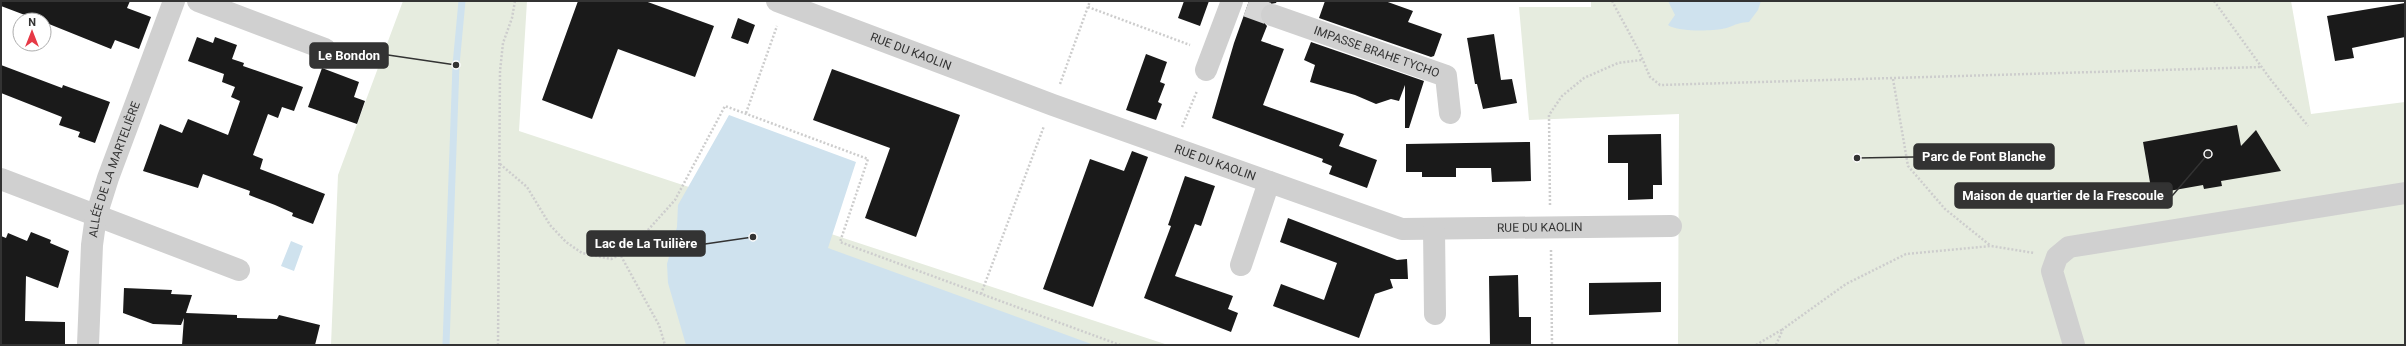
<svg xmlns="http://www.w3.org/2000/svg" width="2406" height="346" viewBox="0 0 2406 346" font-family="Roboto,sans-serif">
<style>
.green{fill:#e6ecdf}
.water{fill:#cfe2ee}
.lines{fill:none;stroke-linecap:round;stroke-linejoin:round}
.stream{stroke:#cfe2ee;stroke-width:7}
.building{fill:#1a1a1a}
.minor-tunnel{stroke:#d6d6d6;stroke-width:22;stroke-dasharray:22 11;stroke-linecap:butt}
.path{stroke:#cdcdcd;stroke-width:2.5;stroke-dasharray:2 2;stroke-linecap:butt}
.minor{stroke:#d0d0d0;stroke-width:22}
.labels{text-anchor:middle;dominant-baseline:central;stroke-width:4;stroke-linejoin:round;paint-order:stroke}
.street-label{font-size:12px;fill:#333;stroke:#fff}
.leader{fill:none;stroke:#333;stroke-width:1.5}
.callout-dot{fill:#333;stroke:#fff;stroke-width:1.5}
.callout{fill:#333;stroke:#333;stroke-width:1.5}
.callout-label{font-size:13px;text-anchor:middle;font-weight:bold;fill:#fff}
</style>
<rect width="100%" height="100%" fill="#fff"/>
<path class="green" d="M403 1H527L519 131 1168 345H331L338 175Z
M1591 1H2291L2311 114 2405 102V345H1678L1679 114 1529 120 1519 7H1591Z"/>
<path class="water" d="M1668 1H1761L1758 10 1749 22C1734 23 1733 27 1722 29 1711 31 1677 32 1668 25L1675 15Z
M729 115 856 162 828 248 1094 345H686L668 283 667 264 677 227 678 205Z
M291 241 303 246 294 271 281 266Z"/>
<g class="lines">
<path class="stream" d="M446 345 456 65 462 1"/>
</g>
<path class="building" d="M1 1H130L127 8 151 17 139 49 115 40 111 49 44 22V20H38L1 6Z
M578 1H645L714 26 695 77 618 49 592 119 542 100Z
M1184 1H1209L1200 26 1178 18Z
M1249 1H1277L1276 3 1264 5 1260 11V18L1267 26 1261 41 1284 49 1263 105 1344 134 1339 146 1377 160 1367 188 1329 174 1332 166 1322 162 1323 159 1212 118 1234 43Z
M1325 1H1385L1413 11 1408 22 1442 34 1434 56 1431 57 1319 18Z
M2405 3V37L2352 48 2354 58 2335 61 2327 16Z
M738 18 755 25 748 44 731 38Z
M1494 34 1501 80 1512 79 1517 103 1483 109 1477 84H1475L1467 38Z
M197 37 213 43 215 37 237 45 232 59 244 63 243 66 303 87 294 111 282 107 278 118 268 114 253 155 263 159 260 169 325 194 313 224 292 216 293 213 275 205 249 195 250 191 203 174 198 188 143 171 160 124 182 133 188 119 228 135 240 101 231 97 235 87 222 82 224 74 188 61Z
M1311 42 1424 81 1409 128H1405V85L1399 101 1391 99 1376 104 1355 95 1310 82 1315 65 1304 60Z
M1146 54 1167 62 1160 82 1165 84 1158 102 1162 104 1156 120 1126 110Z
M1 65 62 88 63 85 110 102 95 143 78 137 80 132 59 125 62 117 1 93Z
M322 68 359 82 354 97 365 101 357 124 308 107Z
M832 69 960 115 916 237 865 218 890 148 813 120Z
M2237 125 2241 146 2256 130 2281 171 2221 181 2222 186 2204 189 2203 185 2152 194 2143 142Z
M1661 134 1662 185H1653V199L1628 200V163H1608V135Z
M1530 142 1531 181 1492 182 1491 168H1456V177H1422V172H1406V144Z
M1132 151 1148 157 1093 307 1043 289 1090 159 1124 171Z
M1185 176 1215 186 1201 226 1195 224 1175 276 1233 296 1228 309 1238 313 1231 332 1144 298 1171 226 1168 225Z
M1288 218 1397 260 1407 259 1408 279H1390L1393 288 1375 294 1359 338 1273 306 1281 284 1324 300 1337 263 1280 242Z
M31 232 51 240 50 243 69 251 58 288 26 276 25 321 65 322V345H1V236L6 238 8 233 27 241Z
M1518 275 1519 317H1531V344L1490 345 1489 276Z
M1661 282V312L1589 315V283Z
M124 288 172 290 171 294 192 295 186 313 237 315V318L277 319 279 315 320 325 315 345H182L184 318 181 325 153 324 123 313Z"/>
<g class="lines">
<path class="minor-tunnel" d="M1247 6 1272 15"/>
<path class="path" d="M1612 1 1639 51 1650 77 1660 85 2261 67
M2214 1 2271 80 2308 126
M1088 7 1190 45
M1893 79 1908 166 1945 209 1991 246
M1060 84 1090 1
M746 113 777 26
M1182 127 1197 91
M500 164 527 187 550 225 566 242 582 253 611 259 630 250 675 200 725 106 868 159 840 242 1120 345
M1550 205 1549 115 1562 96 1584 78 1618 63 1642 60
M1551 250 1552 345
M621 256 659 325 665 345
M981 294 1044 126
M498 345 500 71 503 43 512 18 515 1
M1756 345 1783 329
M1776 345 1783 329 1846 284 1906 254 1991 246 2034 253"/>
<g class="minor">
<path d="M198 1 325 49"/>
<path id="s1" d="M777 1 1053 105 1402 229 1671 226"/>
<path id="s2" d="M1272 15 1446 76 1450 113"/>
<path d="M1206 70 1232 1"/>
<path d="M1 179 239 270"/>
<path d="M1434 229 1435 314"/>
<path d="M1241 265 1269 182"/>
<path id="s3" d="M88 345 92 245 96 216 108 178 174 1"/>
<path d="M2074 345 2052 271 2057 257 2069 247 2405 193"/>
</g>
</g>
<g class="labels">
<g class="street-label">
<text stroke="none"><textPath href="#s2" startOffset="111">IMPASSE BRAHE TYCHO</textPath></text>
<text stroke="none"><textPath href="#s1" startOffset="143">RUE DU KAOLIN</textPath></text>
<text stroke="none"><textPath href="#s1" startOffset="467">RUE DU KAOLIN</textPath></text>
<text stroke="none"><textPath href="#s3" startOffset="179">ALLÉE DE LA MARTELIÈRE</textPath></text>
<text stroke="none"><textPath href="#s1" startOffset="803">RUE DU KAOLIN</textPath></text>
</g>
</g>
<path class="leader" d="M456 65L388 55M1857 158L1914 157M2208 154L2172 196M753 237L705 244"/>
<g class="callout-dot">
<circle cx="456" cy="65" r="4"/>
<circle cx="1857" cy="158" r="4"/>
<circle cx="2208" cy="154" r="4"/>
<circle cx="753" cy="237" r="4"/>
</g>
<g class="callout">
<rect x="310" y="43" width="78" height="25" rx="4"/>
<rect x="1914" y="144" width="140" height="25" rx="4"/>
<rect x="1955" y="183" width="217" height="25" rx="4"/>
<rect x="587" y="231" width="118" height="25" rx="4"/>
</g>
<g class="callout-label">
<text x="349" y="60">Le Bondon</text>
<text x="1984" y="161">Parc de Font Blanche</text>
<text x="2063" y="200">Maison de quartier de la Frescoule</text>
<text x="646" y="248">Lac de La Tuilière</text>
</g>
<rect width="2406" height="346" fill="none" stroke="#333333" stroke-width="4"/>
<g transform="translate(32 32)"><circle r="19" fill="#ffffff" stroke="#adadad"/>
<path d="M0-3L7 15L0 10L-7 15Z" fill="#e63946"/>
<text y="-6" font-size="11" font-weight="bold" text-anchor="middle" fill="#333333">N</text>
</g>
</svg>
